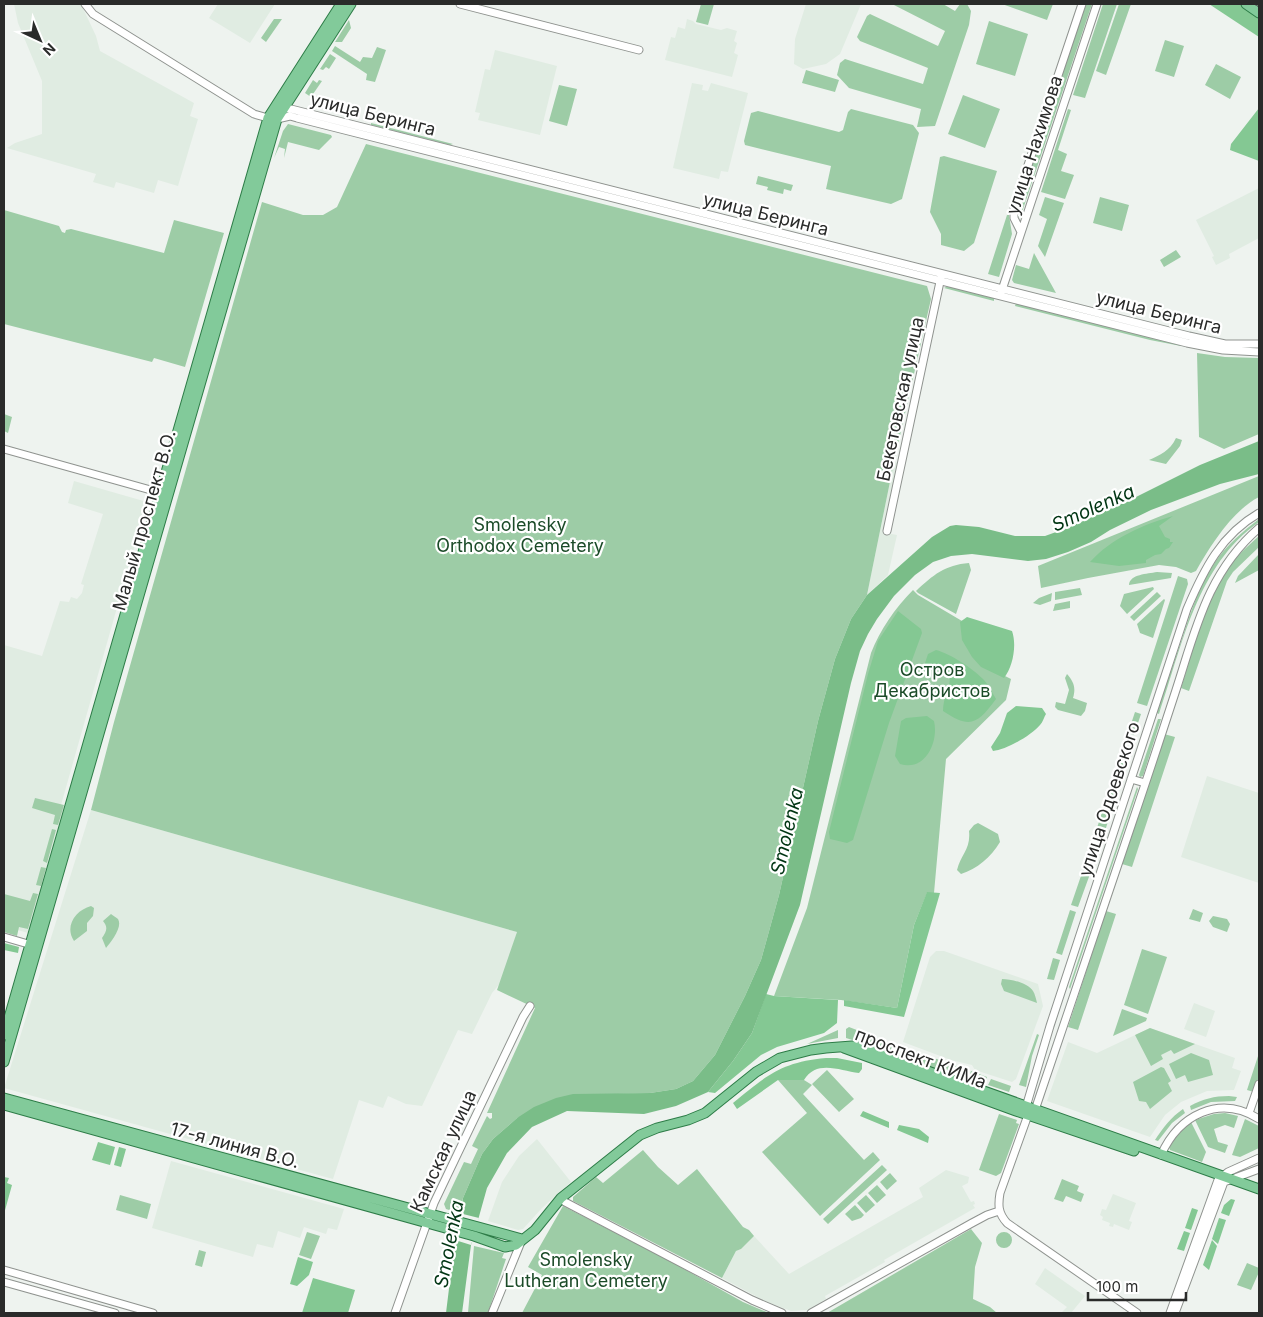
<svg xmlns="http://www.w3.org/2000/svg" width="1263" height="1317" viewBox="0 0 1263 1317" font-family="Inter,sans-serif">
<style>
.built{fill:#e0ece2}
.green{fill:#9dcca6}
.forest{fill:#84c893}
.water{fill:#7abd88}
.pier{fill:#eef3ef}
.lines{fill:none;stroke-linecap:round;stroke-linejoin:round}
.minor-casing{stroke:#8f938f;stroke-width:9}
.major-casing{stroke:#2d7c47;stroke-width:11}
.minor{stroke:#fff;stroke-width:7}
.major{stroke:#82ca9a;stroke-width:9}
.tram{stroke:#5f615f;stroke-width:1}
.labels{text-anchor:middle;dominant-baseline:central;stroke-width:4.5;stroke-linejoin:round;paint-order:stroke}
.street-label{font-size:18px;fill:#2a2b2a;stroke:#fff}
.park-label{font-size:18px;fill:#1b4b28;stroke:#fff}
.water-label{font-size:19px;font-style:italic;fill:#003513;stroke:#fff}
</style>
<rect width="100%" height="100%" fill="#eef3ef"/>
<path class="built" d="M14 4H81L96 36 100 51 194 103 190 116 198 119 178 186 158 180 154 193 116 182 114 188 93 182 96 174 7 148 15 143 42 134V81L18 23Z
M218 4H275L250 43 209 18Z
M806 4H861L840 54 826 64 803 69 794 64 795 39Z
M687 19 693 21 696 24 721 30 727 28 737 31 734 41 737 43 734 53 738 55 732 77 665 60 671 37 675 38 678 27 685 29Z
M495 50 557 66 540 135 478 120 480 113 475 112 485 69 490 70Z
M692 83 703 85 702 90 708 91 711 83 748 93 728 172 721 171 719 179 673 168Z
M1259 188V238L1229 254 1230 258 1216 265 1212 257 1214 256 1196 220Z
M894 462 902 464 886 533 897 535 888 575 867 595Z
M74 481 147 502 61 805 64 807 28 933 4 926V645L42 656 60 601 69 602 71 597 77 599 82 593 84 585 81 584 103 514 68 503Z
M1207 776 1259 793V883L1181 857Z
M91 810 517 932 502 981 492 993 472 1034 458 1030 422 1106 406 1104 388 1096 383 1108 359 1100 333 1179 4 1088Z
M936 951H944L1038 984 1043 1006 1016 1079 1012 1082 975 1070 972 1065 951 1060 903 1042 930 957Z
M1194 1003 1215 1011 1206 1037 1184 1029Z
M1150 1028 1235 1058 1232 1068 1241 1071 1234 1090 1207 1091 1181 1102 1165 1115 1150 1137 1047 1101 1068 1042 1097 1053Z
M537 1139 571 1182 542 1208 523 1229 518 1230 488 1221 502 1182 519 1156Z
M171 1161 344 1209 337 1230 328 1228 326 1234 304 1227 300 1238 278 1231 273 1248 257 1244 253 1257 152 1228Z
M946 1170 969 1177 968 1183 962 1186 971 1202 974 1201 975 1204 973 1205 975 1208 884 1260 885 1262 825 1296 826 1299 807 1310 791 1311 765 1301 722 1278 736 1251 741 1249 754 1236 789 1274 923 1197 919 1188Z
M1113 1194 1136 1203 1129 1221 1132 1222 1129 1230 1114 1224 1113 1227 1109 1226 1110 1223 1102 1220 1103 1217 1100 1215 1102 1209 1106 1210Z
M1045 1268 1085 1296 1071 1313H1061L1067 1307 1035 1284Z"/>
<path class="green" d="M701 4H714L708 25 696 22Z
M892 4H943L955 11 960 4H967L971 11 969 25 935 126 917 127 921 109 849 88 837 75 840 63 845 59 923 84 928 68 860 41 857 37 867 16 870 14 938 46 945 31Z
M1002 4H1053L1047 20Z
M1085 4H1092L1021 215 1019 217 1017 216V208Z
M1103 4H1117L1085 98 1073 95Z
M1119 4H1131L1106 75 1096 71Z
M274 19H282L266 42 261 38Z
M349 20 351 28 342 42H335Z
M989 21 1028 34 1015 76 976 64Z
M1165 40 1184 46 1174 77 1155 71Z
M335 46 360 62 363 57 372 58 377 47 386 50 375 82 366 80 367 74 332 51Z
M330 54 336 58 329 69 326 67 323 70 320 69Z
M1216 64 1241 77 1230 99 1205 85Z
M806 70 839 80 835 92 802 83Z
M313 80 317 83 319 80 322 81 311 97 305 93Z
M559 85 577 89 567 126 549 121Z
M963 95 1000 109 985 148 948 134Z
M851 109 913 125 919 133 902 199 891 204 826 189 831 166 745 145 744 141 751 113 758 111 839 132 843 130 848 112Z
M1068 109 1071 110 1058 150 1067 154 1061 171 1074 175 1065 199 1041 192Z
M371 123 453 144 450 145 371 125Z
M288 124 331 135 332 137 319 150 288 142 284 158 285 149 279 147 274 158 283 131Z
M366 144 911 282 927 286 931 299 894 462 867 595 851 619 835 659 818 721 779 895 761 960 745 996 715 1055 693 1081 676 1089 650 1093 618 1094 517 1118 493 1139 482 1154 463 1198 459 1213 446 1209 444 1204 464 1162 471 1164 478 1149 472 1146 487 1116 490 1119 492 1118V1113H487L535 1008 497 990 517 932 91 810 114 722 262 202 303 215H323L337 207Z
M944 156 997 171 974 243 964 251 941 245V234L930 212 940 157Z
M758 176 793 185 791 191 784 189 783 194 767 190 768 187 756 184Z
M1045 197 1064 203 1045 257 1038 246 1047 219 1039 215Z
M1100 197 1129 205 1122 231 1093 223Z
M4 210 59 226 62 232 65 233 66 230 71 229 164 253 174 220 224 233 185 367 154 358 152 362 4 324Z
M1007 215H1009L1012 234 999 277 988 274Z
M1176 250 1181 257 1164 267 1160 260Z
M1034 253 1056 293 1014 283 1012 280 1016 265 1029 269Z
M948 286 994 297V301L944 288Z
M1016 303 1181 344V346L1150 340 1015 306Z
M1197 353 1225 357 1259 358V434L1224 449 1199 437Z
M4 414 12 417 8 433 4 431Z
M1176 438 1182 440 1180 446 1166 464 1149 460C1160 455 1170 451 1176 438Z
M1259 476V497C1233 510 1210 546 1196 571L1191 573 1176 567 1159 565 1088 578 1041 588 1038 566Z
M1259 519V522C1197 565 1182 646 1159 714L1157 713C1165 688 1174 662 1183 636 1191 611 1200 584 1215 562 1226 546 1243 531 1259 519Z
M1259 536V547L1233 572 1227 581 1189 691 1181 688C1194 648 1203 605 1227 569 1235 557 1248 546 1259 536Z
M1259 554V570L1235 583 1238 576Z
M969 563 971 570 956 614 918 593 916 591C933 575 945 565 969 563Z
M1157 572 1172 573 1171 578 1129 585C1130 574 1147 574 1157 572Z
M1178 576 1187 579 1188 584 1147 706 1137 703Z
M1153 587 1154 589 1127 614 1120 606 1124 594Z
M1080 588 1082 595 1055 600V592Z
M913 590 918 595 1001 644 1003 675 1011 679 1006 700 946 759 934 893H927L914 925 897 1008 841 1000 774 996 807 908 871 653C880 630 895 608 913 590Z
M1157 592 1161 596 1134 621 1130 617Z
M1052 593 1051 601 1040 605 1033 603 1039 598Z
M1164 599 1165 600 1153 638 1140 633 1137 624Z
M1070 601V608L1053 611 1055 604Z
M1067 674C1074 682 1076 688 1073 698L1087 703 1085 711 1081 716 1058 710 1055 707 1056 702 1065 704 1069 690 1065 678Z
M1135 712 1141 714 1134 735 1128 733Z
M1158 719H1161L1143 776 1140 777 1139 775Z
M1164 734 1175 737 1132 867 1122 864Z
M1123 745 1129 747 1130 750 1116 797 1108 794Z
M1137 787 1138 789 1070 989 1069 987Z
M35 798 64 805 58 825 53 824 55 815 32 808Z
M1106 800 1114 803 1094 865 1086 862Z
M978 823 998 834 1000 842C991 857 977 869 961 874L957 870C961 854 971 849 969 831L974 825Z
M52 829 56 830 47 863 43 861Z
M41 867 46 868 41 886 36 885Z
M1083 870 1090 874 1078 907 1071 905Z
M33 893 38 894 28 929 19 927 17 936 4 932V894L30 901Z
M91 906 94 908 93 916 87 923V931L74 941C64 926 76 910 91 906Z
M1193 909 1203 913 1200 922 1189 919Z
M1070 910 1076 912 1062 955 1056 953Z
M1106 911 1116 914 1078 1030 1068 1027Z
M111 914C113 916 116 917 118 919 123 927 111 942 106 948L102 938C107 931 108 927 103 921Z
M1213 916 1227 919 1230 924 1227 932 1213 927 1209 921Z
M1142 949 1167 957 1148 1014 1124 1005Z
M1053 958 1060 960 1054 980 1047 979Z
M1002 979C1011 979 1028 983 1033 991 1035 994 1036 999 1037 1003L1004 991 1001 984Z
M1122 1009 1147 1018 1146 1021 1113 1036Z
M849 1027 893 1044 890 1052 846 1038V1029Z
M1150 1028 1195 1044 1174 1054 1171 1050 1161 1055 1163 1059 1151 1066 1135 1035Z
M838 1030V1038L807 1044Z
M1037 1034 1039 1035 1032 1056 1026 1087 1019 1085Z
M900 1046 965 1069 962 1078 897 1055Z
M1191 1053 1209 1060 1213 1075 1188 1082 1185 1075 1176 1079 1169 1064Z
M1259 1053V1076L1254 1092 1247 1090Z
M1161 1067 1164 1068 1171 1081 1168 1083 1172 1091 1150 1109 1146 1102 1139 1101 1133 1082Z
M827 1070 854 1099 839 1112 812 1084Z
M971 1071 987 1077 984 1085 968 1080Z
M789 1079 804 1080 812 1085 803 1094 864 1160 873 1152 880 1160 820 1216 762 1152 807 1113 778 1080Z
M991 1079 1011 1086 1009 1092 988 1085Z
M1229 1096 1237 1097 1235 1101 1211 1102 1191 1110 1190 1106C1203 1099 1214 1096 1229 1096Z
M1183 1109 1185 1113 1172 1123 1158 1141 1155 1140C1163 1128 1171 1117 1183 1109Z
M1225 1113 1238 1116 1234 1128 1225 1125 1214 1129 1218 1142 1228 1145 1225 1153 1208 1147 1195 1120 1214 1114Z
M999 1114 1017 1120 1016 1123 1019 1124 1001 1173 996 1176 979 1170Z
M1245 1119 1259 1126V1148L1240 1157 1232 1155Z
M1191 1122 1206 1152 1202 1162 1170 1150 1169 1147 1182 1128Z
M643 1150 658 1167 678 1185 697 1169 743 1227 749 1230 754 1236 741 1249 736 1251 722 1278 573 1201V1197L596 1177 603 1183Z
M882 1165 887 1170 828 1224 823 1219Z
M890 1173 897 1181 887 1190 880 1182Z
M1062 1179 1079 1186 1077 1191 1084 1194 1081 1202 1066 1196 1063 1202 1054 1199Z
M877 1185 886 1195 877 1203 868 1193Z
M120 1195 151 1204 147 1219 116 1210Z
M866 1195 875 1205 866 1213 857 1203Z
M855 1205 864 1215 861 1218 852 1221 845 1214Z
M563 1206 668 1260 743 1302 769 1313H522L542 1275 528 1267Z
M971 1229 982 1243 975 1267 973 1299 990 1307 997 1313H827Z
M996 1240a8 8 0 1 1 16 0a8 8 0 1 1-16 0Z
M307 1232 320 1236 311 1259 299 1255Z
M474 1246 504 1253 502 1258 506 1259 488 1313H468Z
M199 1250 206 1252 202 1267 195 1265Z
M1247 1263 1259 1268V1272L1251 1290 1237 1285Z"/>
<path class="forest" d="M1209 4H1242L1259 15V37Z
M1259 108V161L1230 150 1231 144Z
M1173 516 1159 526 1165 537 1170 539V542H1173L1169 548 1166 549 1161 554 1155 555 1146 560V563L1119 566 1090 562C1112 538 1142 525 1173 516Z
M898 611 921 629 922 633 889 723 853 840 847 843 830 839 829 832 868 674 878 641Z
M967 617 1012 631C1017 645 1013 667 1004 678L981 667 972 657 962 640 960 622Z
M936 650C951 654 972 668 983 679 988 684 992 692 996 699 978 723 971 730 943 711 943 699 948 691 950 680L944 673 927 670 925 663 928 654Z
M1016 706 1042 708 1046 714C1044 717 1043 722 1040 725 1032 735 1006 750 993 751L991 747 1000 733 1007 713Z
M927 716 934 721C939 742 925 772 900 764L895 756 901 721 906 718Z
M927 892 940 893 904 1017 844 1006V1000L897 1008 914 925Z
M4 943 19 947 18 953 4 950Z
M766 994 774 996 838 1000 837 1023 824 1033 777 1047 761 1055 715 1093 708 1092 733 1061 752 1033Z
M826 1058H837L862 1063V1069L859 1073C840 1071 817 1059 804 1080H778L737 1109 733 1103C766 1076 781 1062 826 1058Z
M863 1111 889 1122V1128L860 1116Z
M899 1125 919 1129 929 1137 928 1143 897 1130Z
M98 1142 115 1147 110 1165 92 1160Z
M119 1147 126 1149 121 1167 114 1165Z
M4 1177 9 1178 7 1183 12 1185 4 1214Z
M1231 1199 1235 1200 1229 1216 1221 1213 1224 1205Z
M1192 1208 1198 1210 1191 1230 1185 1228Z
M1219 1218 1226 1220 1218 1244 1212 1239Z
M1184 1231 1190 1233 1184 1251 1177 1249Z
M1212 1240 1217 1246 1209 1270 1203 1265Z
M298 1257 313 1262 309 1275 297 1286 290 1284Z
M313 1278 355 1290 348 1313H302Z"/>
<path class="water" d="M1259 441V474L1220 484 1151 510 1110 530 1091 542 1068 552 1046 559 1028 561 972 554 951 556 933 562 915 575 894 596 877 619 868 634 860 651 851 683 800 905 752 1033 733 1061 708 1092 676 1106 644 1114 567 1111 532 1127 507 1153 487 1188 471 1245 462 1313H446L455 1240 463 1198 482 1154 493 1139 517 1118 534 1107 556 1098 573 1094 650 1093 676 1089 693 1081 715 1055 745 996 761 960 779 895 818 721 835 659 851 619 867 595 932 537 950 526 956 525 979 527 1015 536H1045L1070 527 1134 498 1200 465Z"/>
<path class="pier" d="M459 1213 479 1218 471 1245 455 1240Z"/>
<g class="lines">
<g class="minor-casing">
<path id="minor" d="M85 4 93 14 254 114 268 118 277 119 290 116 297 118 1187 343 1223 350 1259 352
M460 4 639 50
M281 109H291L1189 336 1225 344H1259
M1021 232 1014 218V207L1082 4
M1001 293 1097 4
M4 449 165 494
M887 531 941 277
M1131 779 1145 783
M4 937 35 946
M1027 1110 1026 1107 1050 1026 1187 609C1204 569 1221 535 1259 513
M1249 1113 1259 1084
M1161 1155C1179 1115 1219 1094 1259 1119
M561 1198 565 1202 752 1300 782 1313
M4 1270 153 1313
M4 1282 115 1313
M395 1313 434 1203 523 1017 530 1006
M492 1313 521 1242
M811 1313 972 1223 987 1215 999 1211
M1137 1313 1007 1223C998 1213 998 1205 1000 1193L1028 1115 1035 1110C1067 1013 1101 917 1133 820 1148 776 1162 733 1176 690 1196 628 1208 572 1259 528
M1170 1313 1218 1180 1228 1172 1259 1158
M1175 1313 1224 1182 1259 1169"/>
</g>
<g class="major-casing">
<path id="major" d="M1246 4 1259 13
M4 1035 268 118 341 4
M844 1048 1016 1111 1134 1151
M4 1062 277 119 351 4
M4 1098 522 1239
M4 1105 474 1236 505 1247 516 1245 535 1230 561 1198 640 1135 657 1128 688 1120 705 1113 756 1072 780 1058 811 1050 826 1048 852 1046 863 1048 1259 1189"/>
</g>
<use href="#minor" class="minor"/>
<use href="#major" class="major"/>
<path class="tram" d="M1254 4 1259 7"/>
</g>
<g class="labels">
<g class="street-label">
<text transform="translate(373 114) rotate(14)">улица Беринга</text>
<text transform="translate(1034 145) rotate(-72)">улица Нахимова</text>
<text transform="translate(766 214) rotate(14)">улица Беринга</text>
<text transform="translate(1159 312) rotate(14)">улица Беринга</text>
<text transform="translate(900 399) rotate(-78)">Бекетовская улица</text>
<text transform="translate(144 520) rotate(-74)">Малый проспект В.О.</text>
<text transform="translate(1109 799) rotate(-72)">улица Одоевского</text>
<text transform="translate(921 1058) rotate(21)">проспект КИМа</text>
<text transform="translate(235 1145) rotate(15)">17-я линия В.О.</text>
<text transform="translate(443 1151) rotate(-65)">Камская улица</text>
</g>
<g class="park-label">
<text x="520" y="524">Smolensky<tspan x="520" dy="21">Orthodox Cemetery</tspan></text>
<text x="932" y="669">Остров<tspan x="932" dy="21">Декабристов</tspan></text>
<text x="586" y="1259">Smolensky<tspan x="586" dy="21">Lutheran Cemetery</tspan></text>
</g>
<g class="water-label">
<text transform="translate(1093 508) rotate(-24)">Smolenka</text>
<text transform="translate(787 831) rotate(-77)">Smolenka</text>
<text transform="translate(449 1244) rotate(-79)">Smolenka</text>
</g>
</g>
<rect width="1263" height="1317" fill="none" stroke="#2a2b2a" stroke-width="10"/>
<g transform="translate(40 40) rotate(136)" stroke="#ffffff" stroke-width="4" paint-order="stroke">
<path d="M0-4L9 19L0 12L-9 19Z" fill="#2a2b2a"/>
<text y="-8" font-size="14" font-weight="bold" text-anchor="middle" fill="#2a2b2a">N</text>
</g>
<path d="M1088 1292v8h98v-8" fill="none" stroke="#2a2b2a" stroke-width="2.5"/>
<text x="1096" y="1292" font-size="15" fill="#2a2b2a" stroke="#ffffff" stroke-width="4" paint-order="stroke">100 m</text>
</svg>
